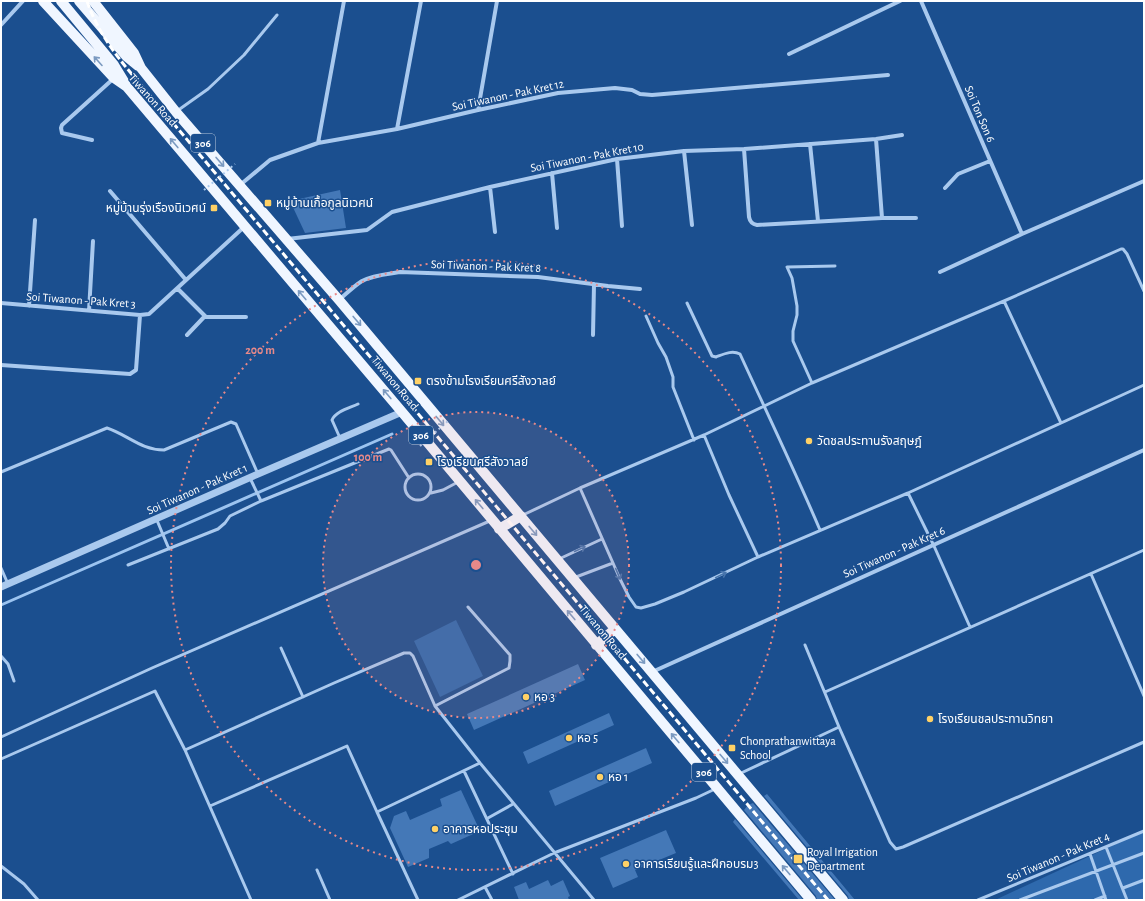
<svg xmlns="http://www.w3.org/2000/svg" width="1145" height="901" viewBox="0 0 1145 901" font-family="'Alegreya Sans','Noto Sans Thai',sans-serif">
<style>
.green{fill:#2e69ad}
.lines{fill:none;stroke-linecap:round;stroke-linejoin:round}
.stream{stroke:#9cc4f0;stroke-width:3}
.building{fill:#4478b7}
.service{stroke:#a9c9ee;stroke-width:3}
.minor{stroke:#a9c9ee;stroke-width:4}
.tertiary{stroke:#a9c9ee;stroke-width:7}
.primary{stroke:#f0f6ff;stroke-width:10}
.rail{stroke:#fff;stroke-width:3;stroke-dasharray:7 3;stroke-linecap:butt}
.path-bridge{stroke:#a9c9ee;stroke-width:2;stroke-dasharray:2 3;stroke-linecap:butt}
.oneway{stroke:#7b9ac1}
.oneway2{stroke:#4674ac}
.ring{fill:none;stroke:#e88989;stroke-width:2;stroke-dasharray:2 4}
.poi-dot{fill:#ffd166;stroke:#1b4f8f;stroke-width:1.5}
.labels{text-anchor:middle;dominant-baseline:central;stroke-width:3;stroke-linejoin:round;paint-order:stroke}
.shield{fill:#1b4f8f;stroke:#bbcadd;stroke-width:1}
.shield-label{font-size:11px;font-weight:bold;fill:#fff}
.street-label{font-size:12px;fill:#fff;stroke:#1b4f8f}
.poi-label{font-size:12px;fill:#fff;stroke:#1b4f8f;text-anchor:start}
.centre{fill:#e88989;stroke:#1b4f8f;stroke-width:2}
.ring-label{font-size:12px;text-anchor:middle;font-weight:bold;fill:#e88989;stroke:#1b4f8f;stroke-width:3;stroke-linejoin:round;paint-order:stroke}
</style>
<rect width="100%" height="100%" fill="#1b4f8f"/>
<path class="green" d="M456 620 483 676 440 697 414 641Z
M1144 831V900H995Z"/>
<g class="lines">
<path class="stream" d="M1 605 392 434"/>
</g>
<path class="building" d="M340 190 346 228 305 233 290 201Z
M578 664 585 680 474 730 467 714Z
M609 713 614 725 528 764 523 752Z
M646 748 652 763 555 806 549 791Z
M461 790 480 831 451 844 448 841 429 849V858L408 867 390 828 394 816 406 811 410 820 442 806 440 799Z
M767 794 855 900H849L848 896 764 796Z
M753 803 835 900H817L816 896 744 810 748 805Z
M735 819 803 900H799L733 822Z
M666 830 676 853 635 870 638 877 613 888 600 858Z
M548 880 551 886 563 880 570 896 568 897 569 900H519L514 887 526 882 529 889Z"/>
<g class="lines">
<path class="service" d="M177 111 208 89 244 55 277 15
M1004 301 1061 423
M687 303 712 356 716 357C724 354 732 350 740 354 767 413 795 471 820 530
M646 316 658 343 666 357 673 377V387L694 440
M812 383 793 341V331L797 315V306L792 278 787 267 835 266
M704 435 729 495 758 557
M340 438 332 420C336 411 350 408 358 404
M1 472 107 428C128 435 141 450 164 450L231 422 236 424 258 474
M405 487a13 13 0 1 1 26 0a13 13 0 1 1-26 0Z
M250 478 261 501
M580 488 620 579 629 597 636 607 641 608 655 604 684 592 758 557 908 493 1144 385
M431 493 443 490 458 482
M908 493 934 546 970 627
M523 515 580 488 704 435 812 383 1004 301 1121 249H1123L1127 254 1144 291
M156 518 169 549
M559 559 602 539
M128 565 218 529 225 523 230 516 261 501 389 449 391 450 409 478
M1 568 8 584
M1091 574 1144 696
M576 577 613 563
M805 645 839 727 890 842 896 849 903 847 1144 742
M281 648 303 697
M1 656 8 664 14 681
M825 692 1144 550
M435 706 509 668 510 661V655L468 607
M1 737 152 668 492 520
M185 750 334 683 404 653H410L413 656 435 706 480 763 594 900
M1 759 155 691 185 750 251 900
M464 771 513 874
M739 774 839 727
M210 806 347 746 377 812 480 763
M377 812 418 900
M488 818 513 804
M1106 847 1127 900
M1090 854 1106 900
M1 866 24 884 38 900
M317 870 330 900
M485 887 492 900
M1123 888 1144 880
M458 900 554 853 696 798 715 789
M978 900 1144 831
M1020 900 1144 853
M1095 900 1105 896"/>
<path class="minor" d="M921 1 1022 234
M1 25 23 1
M789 54 900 1
M478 110 497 1
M397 129 421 1
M876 139 882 218
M92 140 62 133 61 128 62 125 113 79
M318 143 344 1
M810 144 818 221
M744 149 749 217C750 222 752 224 757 225L882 218H916
M684 151 692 225
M617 159 622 226
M552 173 557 228
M240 185 270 160 318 143 397 129 478 110 558 93 615 88 632 90 640 94 652 95 888 75
M490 187 495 232
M945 188 958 174 990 161
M110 191 186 280
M287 239 367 230 392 212 490 187 617 159 684 151 744 149 876 139 902 135
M940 272 1022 234 1144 181
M178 289 206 317H246
M339 300C346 294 354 286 362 281 373 275 388 274 400 272L538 277 608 286 640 289
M1 303 140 315 149 314 244 227
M29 306 35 220
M89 311 93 241
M187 335 205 316
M593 335 594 284
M1 365 130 374 136 370 140 315
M652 672 1144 450"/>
<path class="tertiary" d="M1 587 258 474 402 412"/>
<path class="primary" d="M43 1 114 78 127 87 402 412 811 900
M61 1 114 65 125 83
M79 1 127 57 138 66
M93 1 134 53 141 68 176 112 339 300 843 900
M499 529 521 516
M596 645 615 629"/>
<path class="rail" d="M87 1C95 25 109 46 125 66L828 900"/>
<path class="path-bridge" d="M204 190 235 164
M420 446 449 420"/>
</g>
<defs><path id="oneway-shaft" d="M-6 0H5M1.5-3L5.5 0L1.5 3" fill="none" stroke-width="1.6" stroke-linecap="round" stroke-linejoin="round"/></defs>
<g class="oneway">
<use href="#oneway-shaft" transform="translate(98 61) rotate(-132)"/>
<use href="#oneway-shaft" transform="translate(174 143) rotate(-130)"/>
<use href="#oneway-shaft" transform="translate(220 162) rotate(49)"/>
<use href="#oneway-shaft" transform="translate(302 295) rotate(-130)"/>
<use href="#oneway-shaft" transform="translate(357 321) rotate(50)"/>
<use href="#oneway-shaft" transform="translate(387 394) rotate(-130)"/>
<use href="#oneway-shaft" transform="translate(440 421) rotate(50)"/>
<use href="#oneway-shaft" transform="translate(479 504) rotate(-130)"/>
<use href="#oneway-shaft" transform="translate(533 531) rotate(50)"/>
<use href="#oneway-shaft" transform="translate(571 615) rotate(-130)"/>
<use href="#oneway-shaft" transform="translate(641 659) rotate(50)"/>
<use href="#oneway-shaft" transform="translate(675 738) rotate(-130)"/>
<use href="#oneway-shaft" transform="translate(724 759) rotate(50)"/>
<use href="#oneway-shaft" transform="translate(786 870) rotate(-130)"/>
</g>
<g class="oneway2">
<use href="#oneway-shaft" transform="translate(580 549) rotate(-25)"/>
<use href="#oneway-shaft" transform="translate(618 574) rotate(67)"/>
<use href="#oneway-shaft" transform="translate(721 575) rotate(-26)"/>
</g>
<circle cx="476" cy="565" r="153" fill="#e88989" fill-opacity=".12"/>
<g class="ring">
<circle cx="476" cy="565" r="153"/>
<circle cx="476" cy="565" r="305"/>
</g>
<g class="poi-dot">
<rect x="264" y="199" width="8" height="8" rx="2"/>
<rect x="210" y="204" width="8" height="8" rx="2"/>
<rect x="414" y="377" width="8" height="8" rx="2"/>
<circle cx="809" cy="441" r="4"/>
<rect x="425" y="458" width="8" height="8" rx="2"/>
<circle cx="526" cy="697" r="4"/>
<circle cx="930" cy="719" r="4"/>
<circle cx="569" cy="738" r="4"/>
<rect x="728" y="744" width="8" height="8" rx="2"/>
<circle cx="600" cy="777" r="4"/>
<circle cx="435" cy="829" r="4"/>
<rect x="793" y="854" width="10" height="10" rx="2"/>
<circle cx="626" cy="864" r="4"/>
</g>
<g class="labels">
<g class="shield">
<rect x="191" y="134" width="24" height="18" rx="3"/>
<rect x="409" y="426" width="24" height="18" rx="3"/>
<rect x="692" y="763" width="24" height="18" rx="3"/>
</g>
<g class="shield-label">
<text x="203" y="143">306</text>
<text x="421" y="435">306</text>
<text x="704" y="772">306</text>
</g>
<g class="street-label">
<text transform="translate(508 95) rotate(-12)">Soi Tiwanon - Pak Kret 12</text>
<text transform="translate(153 100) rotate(48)">Tiwanon Road</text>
<text transform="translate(980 114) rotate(67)">Soi Ton Son 6</text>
<text transform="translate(587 157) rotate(-11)">Soi Tiwanon - Pak Kret 10</text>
<text transform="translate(486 266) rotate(2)">Soi Tiwanon - Pak Kret 8</text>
<text transform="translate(81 300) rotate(4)">Soi Tiwanon - Pak Kret 3</text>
<text transform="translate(395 383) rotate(50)">Tiwanon Road</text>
<text transform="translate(197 489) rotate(-24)">Soi Tiwanon - Pak Kret 1</text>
<text transform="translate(894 552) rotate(-24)">Soi Tiwanon - Pak Kret 6</text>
<text transform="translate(603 632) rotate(50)">Tiwanon Road</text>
<text transform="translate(1058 857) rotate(-23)">Soi Tiwanon - Pak Kret 4</text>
</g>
<g class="poi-label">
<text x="276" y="203">หมู่บ้านเกื้อกูลนิเวศน์</text>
<text x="206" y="208" text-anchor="end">หมู่บ้านรุ่งเรืองนิเวศน์</text>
<text x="426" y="381">ตรงข้ามโรงเรียนศรีสังวาลย์</text>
<text x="817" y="441">วัดชลประทานรังสฤษฎ์</text>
<text x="437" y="462">โรงเรียนศรีสังวาลย์</text>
<text x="534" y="697">หอ 3</text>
<text x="938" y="719">โรงเรียนชลประทานวิทยา</text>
<text x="577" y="738">หอ 5</text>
<text x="740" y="741">Chonprathanwittaya<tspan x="740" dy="14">School</tspan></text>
<text x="608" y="777">หอ 1</text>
<text x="443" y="829">อาคารหอประชุม</text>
<text x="807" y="852">Royal Irrigation<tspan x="807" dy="14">Department</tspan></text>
<text x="634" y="864">อาคารเรียนรู้และฝึกอบรม3</text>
</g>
</g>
<circle cx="476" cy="565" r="6" class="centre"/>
<g class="ring-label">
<text x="260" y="354">200 m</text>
<text x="368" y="461">100 m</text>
</g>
<rect width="1145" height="901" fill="none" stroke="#ffffff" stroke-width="4"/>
</svg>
